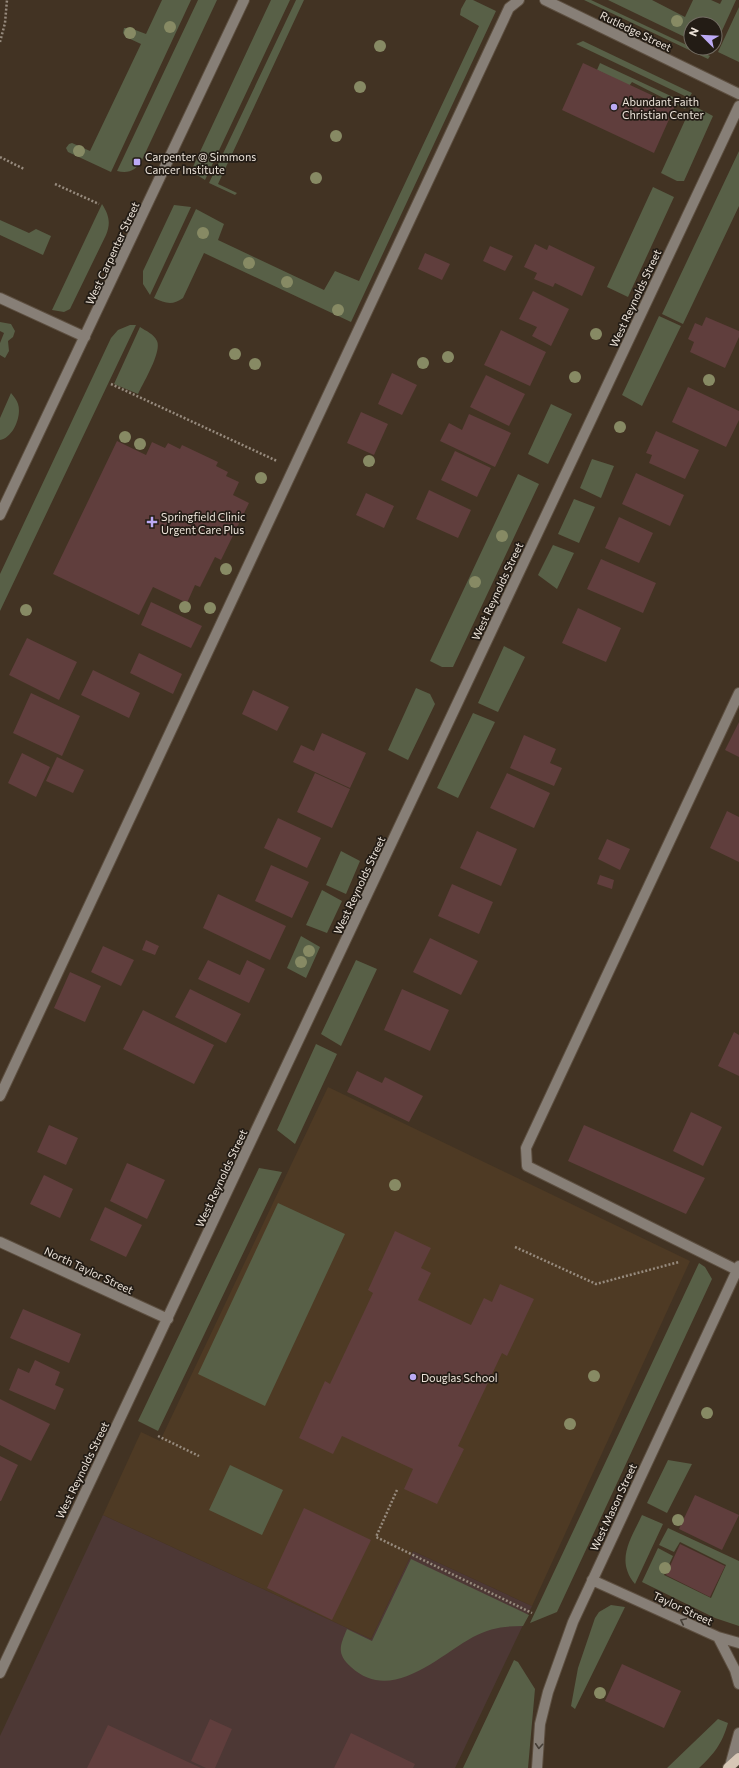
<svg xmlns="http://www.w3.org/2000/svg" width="739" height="1768" viewBox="0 0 739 1768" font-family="Commissioner,sans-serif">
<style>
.commercial{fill:#4d3835}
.built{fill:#4e3a24}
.green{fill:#586047}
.building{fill:#603e3d}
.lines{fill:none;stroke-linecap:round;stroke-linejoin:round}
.minor-casing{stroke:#5d4f40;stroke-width:12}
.major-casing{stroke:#5d4f40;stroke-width:12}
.path{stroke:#978b7e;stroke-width:2.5;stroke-dasharray:2 2;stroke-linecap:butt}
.minor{stroke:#877f77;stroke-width:10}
.major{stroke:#d7c7b6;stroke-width:10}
.tree{fill:#878a64}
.oneway{stroke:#463f37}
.poi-dot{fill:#bcaaf5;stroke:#231c15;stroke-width:1.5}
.labels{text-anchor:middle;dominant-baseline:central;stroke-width:3.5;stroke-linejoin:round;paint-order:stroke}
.street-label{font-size:11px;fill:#ece3d9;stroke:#231c15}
.poi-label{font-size:11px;fill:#ece3d9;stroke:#231c15;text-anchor:start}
</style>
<rect width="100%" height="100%" fill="#423323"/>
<path class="commercial" d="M103 1515 371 1639 413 1551 532 1606 455 1768H0V1736Z"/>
<path class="built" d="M328 1087 690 1261 532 1606 413 1551 371 1639 103 1515 141 1432 160 1441Z"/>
<path class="green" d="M162 0H191L111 172 68 152 66 148 69 144 72 143 90 151 141 44 126 37 123 33 124 28H130L146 34Z
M198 0H217L142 160C136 170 129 174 117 171Z
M271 0H290L205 180 191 171Z
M296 0H304L218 184 237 193 235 195 209 183Z
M466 0H473L496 11 351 322 204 253 183 298C172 306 165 303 154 298L196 209 224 224 218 240 324 290 335 271 359 281 479 26 460 15 461 9Z
M584 0H591L710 56 708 59Z
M608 0H652L685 17 693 0H711L720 4 722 0H736L715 46V24H691V40Z
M739 7V62L718 52Z
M583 41 692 93 689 98 576 44Z
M600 63 688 104 685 109 632 82 629 86 597 70Z
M692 105 713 116 684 181H677L661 173Z
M739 151V206L683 324 662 314Z
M653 187 674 197 628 297 607 287Z
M102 204C109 215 111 223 106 235L70 309 64 312 52 310Z
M174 205 191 207 150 295 143 284V271Z
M0 220 29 233 36 229 51 236 43 255 0 235Z
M659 316 681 326 642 406 622 395Z
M0 322 11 324 15 331 13 337 8 341 9 351 5 358 0 355V343L4 333 0 331Z
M130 325H136L0 611V574L111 338 118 330Z
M140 327C146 331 154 334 157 341 162 352 143 383 138 394L114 384Z
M11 393C14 397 17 400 18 404 22 416 13 438 0 440V418Z
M551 404 572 414 548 464 528 454Z
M592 459 614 466 601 498 580 488Z
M518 474 539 484 453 667H442L430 661Z
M574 499 595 507 579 543 558 534Z
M553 545 574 553 557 589 538 575Z
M504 646 525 657 498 712 478 703Z
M416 688 430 694 435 704 408 760 388 750Z
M473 713 495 722 458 798 437 788Z
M341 851 360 861 346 894 326 885Z
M322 890 342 901 327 933 306 925Z
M301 936 320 947 306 978 287 968Z
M356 960 377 969 341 1046 321 1034Z
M316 1044 337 1054 295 1144 277 1130Z
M259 1168 282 1172 158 1431 138 1421Z
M278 1203 345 1234 265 1406 198 1374Z
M699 1263 705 1267 712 1279 557 1612 530 1623Z
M668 1460 692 1464 667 1513 647 1503Z
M230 1465 283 1490 262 1535 209 1510Z
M642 1515 663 1524 635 1584C615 1560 631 1539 642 1515Z
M668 1528 739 1561V1626L715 1618 642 1582 658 1548 673 1556 664 1575 711 1598 726 1565 680 1542 674 1552 659 1545Z
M411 1559 529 1615 523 1626C504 1626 490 1628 473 1637 437 1657 391 1704 351 1667 336 1653 340 1646 347 1629L372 1641Z
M611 1605 625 1607 575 1709 571 1706 578 1668 595 1618 599 1612Z
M514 1660 518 1662 535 1689 528 1768H463Z
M718 1719 728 1723C722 1744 714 1754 699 1768H667Z"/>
<path class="building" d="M583 63 675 106 654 153 562 110Z
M535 244 547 250 549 245 595 267 582 296 555 283 553 287 534 279 537 273 524 267Z
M490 246 513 256 505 271 483 261Z
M425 253 450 264 442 280 418 269Z
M533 291 569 309 551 346 532 336 537 327 519 319Z
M706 317 739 331V337L725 368 690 352 694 342 688 339 695 323 702 326Z
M501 330 546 352 530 386 484 365Z
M392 373 417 385 402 415 378 404Z
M486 375 525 394 509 426 470 407Z
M688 387 739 411V420L726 447 672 422Z
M361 412 388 424 374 455 347 443Z
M469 414 511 433 495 467 440 441 449 423 462 430Z
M656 431 699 450 685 479 649 463 652 455 646 453Z
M117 441 146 455 152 442 165 448 168 443 180 449 182 445 218 462 216 466 228 472 226 476 239 482 233 495 249 503 221 560 215 557 200 587 195 585 187 603 153 587 139 615 53 574Z
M455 451 491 468 477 497 441 480Z
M636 473 684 495 670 526 622 504Z
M429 490 471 510 458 538 416 519Z
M366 493 394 506 384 528 356 515Z
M619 517 653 533 639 563 605 548Z
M601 559 656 583 643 613 587 589Z
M151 602 202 626 191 648 141 625Z
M578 608 621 628 606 662 562 643Z
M27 638 77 662 59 700 9 675Z
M139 653 182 674 173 694 130 673Z
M93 670 140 693 129 718 81 695Z
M253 690 289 707 277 731 242 714Z
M31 693 80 716 62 756 13 733Z
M739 722V757L725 750Z
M322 733 366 753 350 788 293 762 301 745 314 751Z
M524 735 556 749 550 763 562 768 554 786 510 768Z
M22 753 50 767 36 797 8 783Z
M57 757 84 770 73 793 46 781Z
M315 773 350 789 332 828 297 812Z
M507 773 550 793 534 828 490 808Z
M727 811 739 817V862L710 848Z
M278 818 321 838 307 868 264 848Z
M477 831 517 849 501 886 460 868Z
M607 839 630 849 620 870 598 859Z
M271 865 309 882 292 918 255 901Z
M600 875 614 880 612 889 597 884Z
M452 884 493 902 479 934 438 916Z
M218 894 286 926 270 960 203 928Z
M430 938 478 961 461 995 413 972Z
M146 940 159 946 155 955 142 950Z
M103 946 134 960 121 986 91 972Z
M208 960 240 975 247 960 265 969 249 1003 198 979Z
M70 972 101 986 85 1022 54 1008Z
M190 989 241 1014 226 1043 175 1017Z
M402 989 449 1010 430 1051 384 1030Z
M143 1010 214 1045 194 1084 123 1049Z
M734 1032 739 1035V1076L718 1066Z
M357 1071 382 1083 385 1077 423 1096 409 1122 347 1092Z
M691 1112 722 1127 703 1166 673 1151Z
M49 1125 78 1138 66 1165 37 1152Z
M584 1125 705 1178 686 1214 568 1161Z
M127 1163 165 1180 147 1219 110 1201Z
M44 1175 73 1189 60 1218 30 1204Z
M105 1207 142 1225 126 1257 90 1240Z
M395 1231 431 1248 421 1268 431 1273 418 1300 471 1325 484 1298 492 1302 500 1284 534 1299 507 1356 502 1353 458 1446 464 1449 437 1504 404 1489 413 1469 342 1436 333 1454 299 1438 325 1381 330 1384 373 1293 368 1290Z
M23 1309 81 1334 69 1363 10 1338Z
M35 1360 60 1372 55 1385 64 1389 55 1410 9 1390 18 1368 29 1373Z
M0 1399 50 1424 31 1461 0 1445Z
M0 1456 18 1465 1 1501H0Z
M695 1495 739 1515 722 1550 679 1529Z
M304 1508 371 1540 332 1620 267 1588Z
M680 1544 725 1566 710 1597 666 1575Z
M622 1664 681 1691 664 1728 605 1701Z
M210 1719 232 1729 215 1768H206L191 1761Z
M108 1725 201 1768H87Z
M351 1733 415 1764 413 1768H334Z"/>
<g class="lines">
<g class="minor-casing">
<path id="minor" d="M545 0 739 94
M0 298 85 337
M0 515 244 0
M0 1096 509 8 519 0
M0 1242 168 1319
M737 1270 527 1166 526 1148 739 693
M592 1580 718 1637 739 1643
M718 1637 735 1670 739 1684
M0 1673 739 106
M730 1766 739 1733
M537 1768 540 1724 548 1692 573 1622 739 1266"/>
</g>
<g class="major-casing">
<path id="major" d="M728 1768 739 1758"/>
</g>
<path class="path" d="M0 42 5 23 7 0
M0 157 24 169
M55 184 99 204
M111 384 277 461
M515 1247 596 1284 679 1262
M158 1436 199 1456
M397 1490 376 1537 532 1613"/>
<use href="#minor" class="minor"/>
<use href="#major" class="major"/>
</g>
<g class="tree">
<circle cx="677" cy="21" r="6"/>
<circle cx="170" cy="27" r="6"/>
<circle cx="130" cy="33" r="6"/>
<circle cx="380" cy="46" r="6"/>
<circle cx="360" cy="87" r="6"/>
<circle cx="336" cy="136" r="6"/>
<circle cx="79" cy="151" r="6"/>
<circle cx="316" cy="178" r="6"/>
<circle cx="203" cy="233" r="6"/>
<circle cx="249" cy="263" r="6"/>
<circle cx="287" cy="282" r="6"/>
<circle cx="338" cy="310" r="6"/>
<circle cx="596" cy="334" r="6"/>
<circle cx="235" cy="354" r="6"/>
<circle cx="448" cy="357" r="6"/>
<circle cx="423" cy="363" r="6"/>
<circle cx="255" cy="364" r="6"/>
<circle cx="575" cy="377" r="6"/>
<circle cx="709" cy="380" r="6"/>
<circle cx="620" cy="427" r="6"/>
<circle cx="125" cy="437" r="6"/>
<circle cx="140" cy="444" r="6"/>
<circle cx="369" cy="461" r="6"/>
<circle cx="261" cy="478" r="6"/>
<circle cx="502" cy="536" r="6"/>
<circle cx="226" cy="569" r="6"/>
<circle cx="475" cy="582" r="6"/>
<circle cx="185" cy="607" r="6"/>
<circle cx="210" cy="608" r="6"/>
<circle cx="26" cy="610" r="6"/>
<circle cx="309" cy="951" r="6"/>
<circle cx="301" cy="962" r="6"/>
<circle cx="395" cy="1185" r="6"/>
<circle cx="594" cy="1376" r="6"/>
<circle cx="707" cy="1413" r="6"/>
<circle cx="570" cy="1424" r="6"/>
<circle cx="678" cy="1520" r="6"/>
<circle cx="665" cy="1568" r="6"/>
<circle cx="600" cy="1693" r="6"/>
</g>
<defs><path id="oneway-chevron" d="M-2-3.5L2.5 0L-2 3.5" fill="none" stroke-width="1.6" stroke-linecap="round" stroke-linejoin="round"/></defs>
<g class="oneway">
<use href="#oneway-chevron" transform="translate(683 1621) rotate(-155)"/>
<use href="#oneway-chevron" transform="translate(539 1746) rotate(94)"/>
</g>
<g class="poi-dot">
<circle cx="614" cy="107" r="4"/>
<rect x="133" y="158" width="8" height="8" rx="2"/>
<path d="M150 516h4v4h4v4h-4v4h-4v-4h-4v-4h4z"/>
<circle cx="413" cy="1377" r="4"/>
</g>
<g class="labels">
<g class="street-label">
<text transform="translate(636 31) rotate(26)">Rutledge Street</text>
<text transform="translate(112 253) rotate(-65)">West Carpenter Street</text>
<text transform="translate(635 298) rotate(-65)">West Reynolds Street</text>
<text transform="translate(497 591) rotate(-65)">West Reynolds Street</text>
<text transform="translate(359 885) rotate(-65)">West Reynolds Street</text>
<text transform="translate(221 1178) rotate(-65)">West Reynolds Street</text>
<text transform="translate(89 1270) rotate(25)">North Taylor Street</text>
<text transform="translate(82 1470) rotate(-64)">West Reynolds Street</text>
<text transform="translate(613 1507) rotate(-65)">West Mason Street</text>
<text transform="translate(683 1608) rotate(25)">Taylor Street</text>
</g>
<g class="poi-label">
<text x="622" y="101">Abundant Faith<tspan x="622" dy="13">Christian Center</tspan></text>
<text x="145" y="156">Carpenter @ Simmons<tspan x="145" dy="13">Cancer Institute</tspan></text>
<text x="161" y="516">Springfield Clinic<tspan x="161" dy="13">Urgent Care Plus</tspan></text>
<text x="421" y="1377">Douglas School</text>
</g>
</g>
<g transform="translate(703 36) rotate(294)"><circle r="19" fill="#231c15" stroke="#736c63"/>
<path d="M0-3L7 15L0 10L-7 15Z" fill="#bcaaf5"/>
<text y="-6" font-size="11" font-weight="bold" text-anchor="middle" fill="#ece3d9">N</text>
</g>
</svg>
